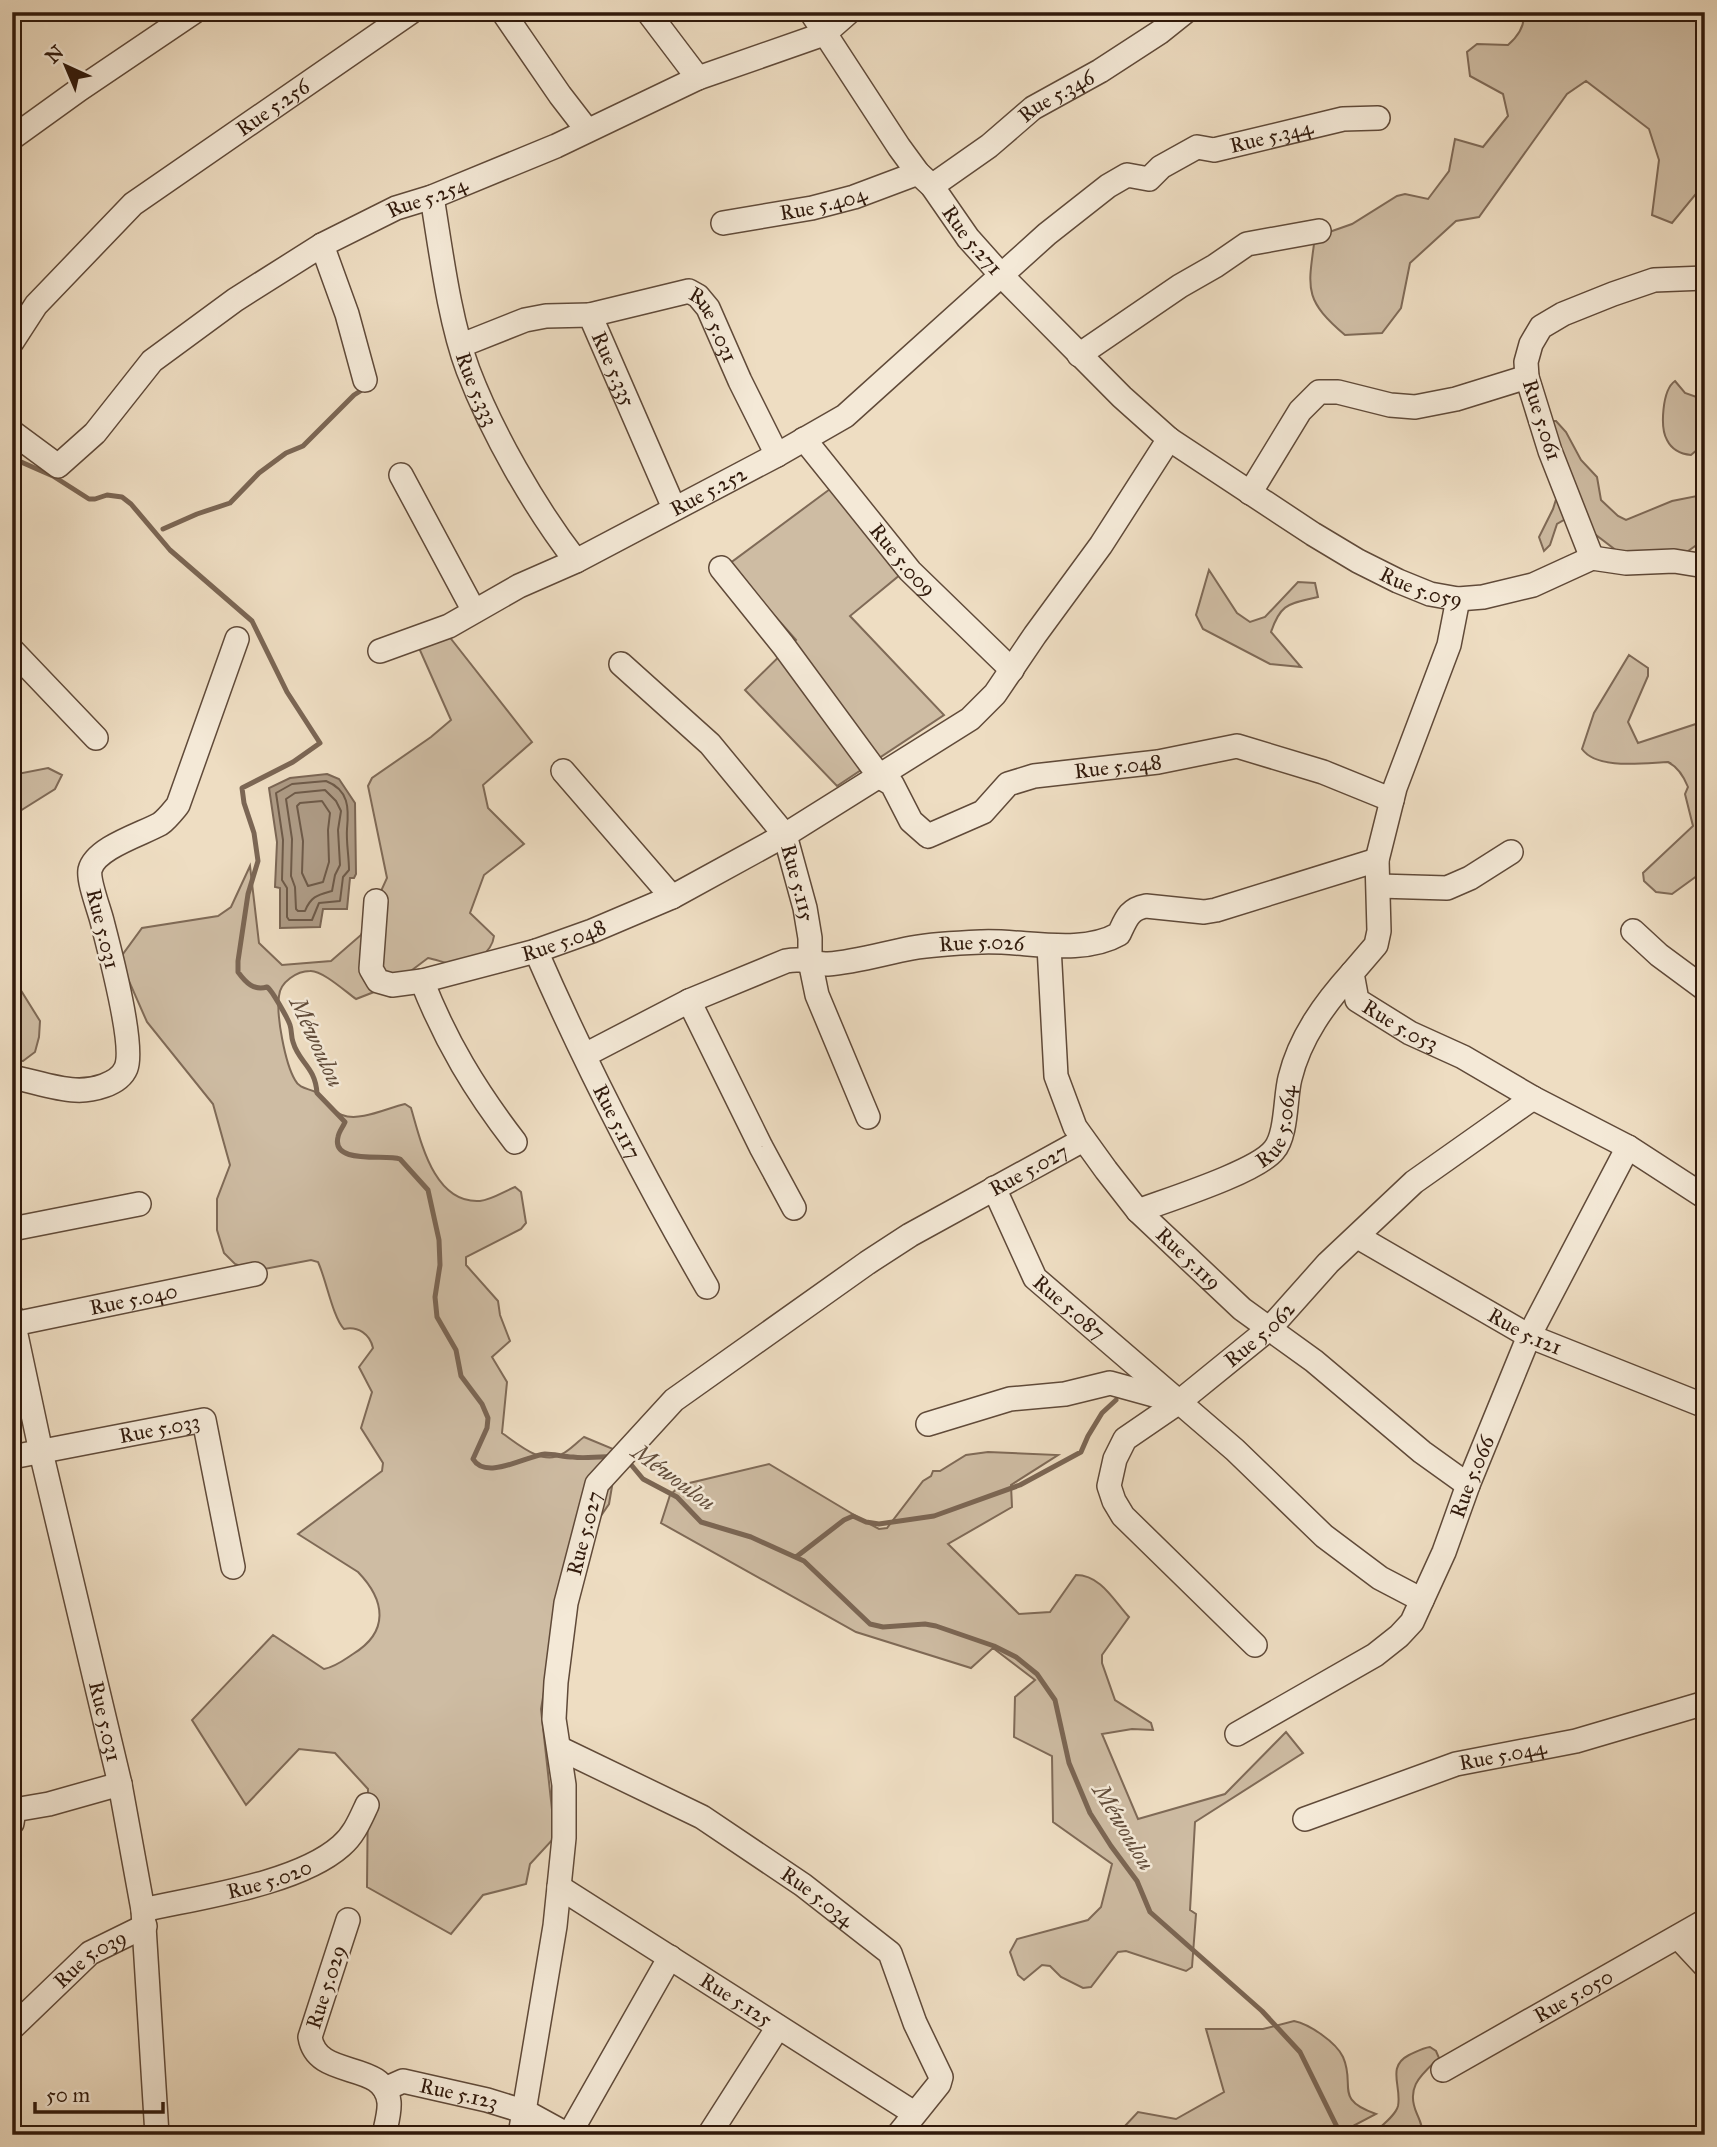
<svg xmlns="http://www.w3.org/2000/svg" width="1717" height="2147" viewBox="0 0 1717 2147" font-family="'IM FELL Great Primer',serif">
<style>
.green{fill:#cebca3;stroke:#7f6a57;stroke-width:2}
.water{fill:#ad9a84;stroke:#7b6654;stroke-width:2}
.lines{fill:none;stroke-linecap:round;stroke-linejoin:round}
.shore{stroke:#6e5a48;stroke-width:2}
.stream{stroke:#7b6654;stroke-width:5}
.minor-casing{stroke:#604a39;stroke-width:26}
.minor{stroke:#f4e9d7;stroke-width:23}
.labels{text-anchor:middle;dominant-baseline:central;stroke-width:5;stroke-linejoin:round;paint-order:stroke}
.street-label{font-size:21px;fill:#30190b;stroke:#f4e9d7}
.water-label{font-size:23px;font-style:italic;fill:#624d3b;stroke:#f4e9d7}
</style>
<rect width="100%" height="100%" fill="#eeddc2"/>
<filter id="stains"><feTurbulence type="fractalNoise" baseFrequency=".00286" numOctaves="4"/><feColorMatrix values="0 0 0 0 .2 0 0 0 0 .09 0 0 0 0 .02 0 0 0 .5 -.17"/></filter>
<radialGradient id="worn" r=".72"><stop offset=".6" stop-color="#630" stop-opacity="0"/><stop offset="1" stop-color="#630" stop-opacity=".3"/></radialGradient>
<path class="green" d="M1523 12H1705V183L1672 223 1652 215 1659 160 1649 129 1586 81 1567 94 1479 217 1456 221 1410 263 1401 308 1382 333 1345 335C1303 299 1308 289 1315 237L1352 224 1397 196 1405 194 1428 199 1449 171 1455 139 1483 147 1508 116 1503 94 1470 76 1467 52 1477 44 1508 45C1517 37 1526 25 1523 12Z
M1675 381 1685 393 1705 400V443L1691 455C1681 454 1672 450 1667 440 1660 428 1662 390 1675 381Z
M1551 421H1556L1566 432 1581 460 1597 477 1601 500 1618 516 1626 520 1672 501 1697 496 1705 500V539L1674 561 1621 554 1571 516 1557 524 1550 545 1544 551 1539 537 1553 509 1558 493Z
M830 489 901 574 850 616 944 715 837 786 745 690 796 640 729 564Z
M1209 570 1237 613 1250 622 1265 617 1298 582 1315 583 1318 597C1290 604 1281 602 1271 632L1301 667 1270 664 1203 629 1196 615Z
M448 635 532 742 483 785 488 808 524 844 484 875 470 913 494 936C492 952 473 966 457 965 447 964 438 960 428 958L392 985 356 999C346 992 322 970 310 971 297 971 280 982 279 996 276 1015 285 1063 295 1080 300 1090 310 1088 317 1093 326 1099 332 1111 342 1115 360 1122 387 1108 405 1104L411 1108C421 1142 434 1204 480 1201 491 1200 505 1191 515 1187L521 1192 526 1223 521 1229 466 1257V1265L498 1301 500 1315 510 1341 492 1357 507 1382 502 1433C518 1444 542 1466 562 1454 570 1450 577 1442 584 1437L618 1451 609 1504 565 1568 541 1709 555 1837 530 1864 526 1884 483 1895 451 1934 367 1887 368 1789 335 1753 299 1749 246 1805 192 1720 273 1635 324 1669C335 1667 344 1660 353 1654 389 1632 386 1601 358 1572L298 1534 382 1471 383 1463 361 1428 372 1392 359 1367 373 1348C370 1334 358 1326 344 1329 333 1318 326 1279 318 1262L311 1260 254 1271 235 1264 224 1253 217 1230V1199L230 1165 213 1104 147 1022 121 963 123 954 142 928 218 916 231 907 250 866 259 943 282 965 331 961 361 935 387 878 368 786 372 778 431 737 451 720 419 648Z
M1629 655 1648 668V676L1628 722 1638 743 1705 721V870L1672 894 1656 892 1644 881 1643 873 1693 826 1685 794 1688 787C1684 777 1678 767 1668 762 1644 763 1597 770 1582 749L1594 713Z
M48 768 62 775 55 789 12 816V775Z
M12 976 40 1021 39 1037 35 1052 23 1061 12 1060Z
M988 1452 1058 1455 1011 1485 1012 1507 948 1544 1019 1614 1050 1612 1076 1575C1101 1575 1114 1601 1129 1617L1102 1655V1663L1115 1700 1151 1723 1153 1730 1132 1729 1102 1734 1138 1819 1225 1794 1286 1732 1303 1753 1195 1822 1190 1910 1196 1914 1192 1967 1186 1971 1126 1951 1118 1952 1091 1987 1083 1988 1061 1977 1050 1966 1042 1965 1024 1980 1018 1975 1010 1952 1017 1939 1088 1920 1101 1907 1112 1864 1053 1822 1052 1756 1014 1737 1015 1697 1035 1680 993 1648 971 1668 856 1632 661 1523 670 1495 681 1485 769 1464 866 1522 879 1529 887 1528 923 1481 931 1476 933 1471H940L966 1455Z
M1294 2021C1309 2024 1336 2042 1343 2057 1356 2086 1333 2099 1376 2114L1336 2135H1302L1276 2126 1243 2131 1241 2135H1121L1123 2128 1138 2112 1176 2119 1224 2092 1206 2029H1263Z
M1430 2047 1436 2051 1439 2058C1421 2075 1405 2087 1417 2114 1420 2121 1423 2127 1422 2135H1372C1379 2127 1395 2117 1398 2106 1402 2086 1386 2067 1409 2055 1416 2052 1422 2048 1430 2047Z"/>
<path class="water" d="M327 774 339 779 355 803 356 874 354 878H350L347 909H323L320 927 280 928V888L275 887 277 842 269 788 290 778Z"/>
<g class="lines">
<path class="shore" d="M326 781C349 790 349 808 347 829 346 842 349 856 349 870L343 877 340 901 319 903 312 920H289L287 917V888L282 880 283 840 276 793 292 784Z
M325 790 336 801 341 811 338 830 340 865 335 875 332 891C318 895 311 896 305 911H298L296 909 295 887 291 876 292 839 286 799 295 793Z
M322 801 330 813 328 830 329 862 323 882 308 886 302 873 303 841 297 806 300 803Z"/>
<path class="stream" d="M12 458 53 476 89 499H95L107 495 122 497 131 504 170 550 252 621 287 692 320 743 293 762 242 788 244 803 254 833 258 861 248 894 238 961V972C246 983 254 991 267 987 272 990 288 1019 290 1025 292 1031 291 1037 293 1042 299 1063 315 1066 317 1093L345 1122C343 1127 339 1131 338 1137 331 1165 385 1154 400 1159L428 1190 439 1240 440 1265 435 1297 437 1317 456 1350 461 1376 482 1404 488 1418 487 1428 473 1459C486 1481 526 1456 545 1454 555 1454 563 1457 573 1457 585 1459 599 1456 612 1457
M163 529 197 514 230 503 259 473 286 453 303 446 354 395 365 388
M628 1461 643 1479 677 1497 701 1522 751 1537 804 1561 870 1624 883 1627 925 1624 936 1626 994 1646 1016 1657 1037 1674 1055 1700 1069 1763 1090 1813 1111 1846 1137 1881 1150 1912 1262 2011 1300 2052 1341 2135
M796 1557 844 1520 853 1516 866 1522 879 1524 934 1516 1020 1485 1081 1452 1088 1436 1102 1413 1116 1400"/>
<g class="minor-casing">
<g id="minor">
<path d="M503 12 560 95 587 130"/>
<path d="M648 12 698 78"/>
<path id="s1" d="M811 12 899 147 918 173 932 186 968 238 1002 276 1122 397 1169 439 1313 534 1358 561 1398 581 1430 594 1458 599 1483 597 1533 585 1592 558 1626 563 1674 561 1705 566"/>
<path d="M12 138 80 89 194 12"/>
<path id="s2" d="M932 186 989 146 1033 108 1100 71 1160 32 1185 12"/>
<path id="s3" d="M432 197C441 251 449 319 468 370 492 433 535 508 576 561"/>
<path id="s4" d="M723 223 812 208 854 197 918 173"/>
<path d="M322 245 347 314 365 380"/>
<path id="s5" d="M590 315 689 291 698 296 708 308 740 381 777 455"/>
<path id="s6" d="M12 342 36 305 133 204 411 12"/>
<path id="s7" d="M462 345 525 320 546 316 590 315 674 508"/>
<path d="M1079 355 1180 286 1215 266 1247 244 1319 231"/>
<path id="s8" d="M12 432 58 466 95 433 152 361 235 300 322 245 396 208 432 197 556 146 698 78 824 34 849 12"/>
<path id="s9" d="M804 439 910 571 1012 670"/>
<path d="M401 475 474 611"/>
<path d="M1250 493 1300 411 1319 392H1338L1390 405 1415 407 1456 399 1527 377"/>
<path d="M1592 558 1550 451 1527 377 1526 362 1531 344 1541 327 1563 314 1613 294 1654 280 1705 278"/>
<path id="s10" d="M721 568 783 645 880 777 892 784 911 821 928 836 983 812 1008 784 1034 776 1158 762 1237 746 1323 772 1392 800"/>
<path id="s11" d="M1458 599 1449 645 1395 788 1377 860 1379 931 1376 945 1352 973 1357 1000 1410 1033 1463 1057 1533 1098 1628 1147 1705 1197"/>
<path d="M12 650 96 738"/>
<path id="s12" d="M380 651 449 626 519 586 576 561 777 455 845 416 1047 234 1108 186 1127 175 1149 179 1161 167 1197 147 1214 150 1343 119 1378 118"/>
<path id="s13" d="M621 664 710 744 785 835 805 908 810 938V961L817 995 868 1117"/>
<path d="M563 771 672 897"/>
<path d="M1379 886 1447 888 1470 878 1511 852"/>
<path d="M376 901 371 969 378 981 392 985 422 981"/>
<path d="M1633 931 1659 955 1705 989"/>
<path id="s14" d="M1049 946 1056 1076 1075 1127 1106 1170 1138 1211 1242 1309 1314 1361 1422 1452 1468 1485"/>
<path id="s15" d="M536 951C586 1066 644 1178 707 1287"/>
<path d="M689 1001 761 1147 794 1208"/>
<path id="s16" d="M585 1055 689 1001 786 961C806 957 811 965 828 964 856 962 885 953 912 948 935 944 959 943 982 942 1024 940 1081 956 1119 934 1126 919 1129 909 1146 906L1204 912 1216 910 1377 860"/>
<path d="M12 1077C33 1081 54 1089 75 1090 91 1091 119 1085 126 1068 135 1046 109 948 102 921 99 909 88 881 90 870 95 848 142 834 160 824 167 819 173 811 178 805L237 639"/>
<path id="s17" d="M515 1142C475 1090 446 1042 422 981L536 951 592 931 672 897 785 835 970 719 995 694 1035 635 1101 545 1169 439"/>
<path id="s18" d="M994 1188 1035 1278 1235 1450 1324 1536 1380 1578 1422 1600"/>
<path id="s19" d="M1138 1211C1167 1200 1257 1172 1274 1150 1287 1135 1285 1097 1290 1078 1300 1037 1325 1003 1352 973"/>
<path d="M12 1229 139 1204"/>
<path id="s20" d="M1358 1237 1529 1336 1705 1406"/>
<path id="s21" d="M12 1316 41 1452 120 1784 143 1910 157 2135"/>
<path id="s22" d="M14 1324 255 1274"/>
<path d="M1179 1402 1125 1439 1115 1459 1109 1486 1114 1501 1123 1516 1255 1645"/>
<path id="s23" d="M928 1424 1010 1399 1065 1394 1110 1383 1179 1402 1270 1328 1328 1263 1414 1182 1533 1098"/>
<path id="s24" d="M12 1457 204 1420 233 1567"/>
<path id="s25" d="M1237 1734 1375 1655 1399 1636 1412 1622 1444 1552 1468 1485 1529 1336 1628 1147"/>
<path id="s26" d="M559 1748 702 1817 803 1885 890 1953 915 2023 941 2077 939 2084 898 2135"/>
<path id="s27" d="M1305 1819 1456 1764 1576 1741 1705 1703"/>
<path d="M12 1823 14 1810 49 1804 120 1784"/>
<path id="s28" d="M559 1887 914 2113"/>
<path id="s29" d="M143 1910C200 1897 298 1884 341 1846 354 1835 360 1820 367 1805"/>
<path d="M348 1920 310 2037C317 2081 384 2059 389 2102 390 2112 386 2125 384 2135"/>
<path d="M1678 1937 1705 1966"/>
<path id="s30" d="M12 2028 90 1953 145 1926"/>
<path id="s31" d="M1443 2070 1705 1921"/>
<path id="s32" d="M385 2089 403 2081 487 2100 526 2112 568 2135"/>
<path id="s33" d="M520 2135 555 1926 564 1838V1785L554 1719 556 1682 566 1603 597 1484 674 1400 867 1263 910 1235 1083 1140"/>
<path d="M569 2135 670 1957"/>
<path d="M709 2135 778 2027"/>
</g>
</g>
<use href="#minor" class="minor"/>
</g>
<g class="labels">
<g class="street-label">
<text stroke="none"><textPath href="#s2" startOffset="154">Rue 5.346</textPath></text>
<text stroke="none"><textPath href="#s6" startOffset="354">Rue 5.256</textPath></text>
<text stroke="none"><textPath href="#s12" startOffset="1050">Rue 5.344</textPath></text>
<text stroke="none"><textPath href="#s8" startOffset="520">Rue 5.254</textPath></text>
<text stroke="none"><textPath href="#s4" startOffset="102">Rue 5.404</textPath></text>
<text stroke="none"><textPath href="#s1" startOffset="280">Rue 5.271</textPath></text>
<text stroke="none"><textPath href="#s5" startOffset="145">Rue 5.031</textPath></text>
<text stroke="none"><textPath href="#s7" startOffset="192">Rue 5.335</textPath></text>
<text stroke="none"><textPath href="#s3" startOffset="198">Rue 5.333</textPath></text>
<text transform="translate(1542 420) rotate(72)">Rue 5.061</text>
<text stroke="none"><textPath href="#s12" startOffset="366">Rue 5.252</textPath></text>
<text stroke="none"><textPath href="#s9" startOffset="156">Rue 5.009</textPath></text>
<text stroke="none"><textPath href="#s1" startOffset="854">Rue 5.059</textPath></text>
<text stroke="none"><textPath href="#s10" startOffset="550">Rue 5.048</textPath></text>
<text stroke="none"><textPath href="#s13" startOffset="287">Rue 5.115</textPath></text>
<text transform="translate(103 929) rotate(76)">Rue 5.031</text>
<text stroke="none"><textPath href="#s17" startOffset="334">Rue 5.048</textPath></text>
<text stroke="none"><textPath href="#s16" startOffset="420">Rue 5.026</textPath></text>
<text stroke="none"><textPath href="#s11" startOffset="474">Rue 5.053</textPath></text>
<text stroke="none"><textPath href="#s15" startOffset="189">Rue 5.117</textPath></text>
<text stroke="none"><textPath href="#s19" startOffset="173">Rue 5.064</textPath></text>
<text stroke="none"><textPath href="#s33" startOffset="1197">Rue 5.027</textPath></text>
<text stroke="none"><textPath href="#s14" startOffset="359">Rue 5.119</textPath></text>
<text stroke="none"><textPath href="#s22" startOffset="122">Rue 5.040</textPath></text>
<text stroke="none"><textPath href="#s18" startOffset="144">Rue 5.087</textPath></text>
<text stroke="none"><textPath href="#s20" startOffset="192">Rue 5.121</textPath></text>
<text stroke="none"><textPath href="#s23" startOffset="364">Rue 5.062</textPath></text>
<text stroke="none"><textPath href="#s24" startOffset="150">Rue 5.033</textPath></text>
<text stroke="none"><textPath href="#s25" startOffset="366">Rue 5.066</textPath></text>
<text stroke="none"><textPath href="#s33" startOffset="609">Rue 5.027</textPath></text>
<text stroke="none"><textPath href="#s21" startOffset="416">Rue 5.031</textPath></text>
<text stroke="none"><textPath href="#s27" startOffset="208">Rue 5.044</textPath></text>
<text stroke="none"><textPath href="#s29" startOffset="130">Rue 5.020</textPath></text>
<text stroke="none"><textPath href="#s26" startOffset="299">Rue 5.034</textPath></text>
<text stroke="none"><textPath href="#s30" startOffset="105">Rue 5.039</textPath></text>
<text transform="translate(326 1987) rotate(-72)">Rue 5.029</text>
<text stroke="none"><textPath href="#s31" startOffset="150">Rue 5.050</textPath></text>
<text stroke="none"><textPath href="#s28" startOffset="210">Rue 5.125</textPath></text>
<text stroke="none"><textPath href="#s32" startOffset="77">Rue 5.123</textPath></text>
</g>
<g class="water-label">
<text transform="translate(317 1042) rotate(65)">Méwoulou</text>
<text transform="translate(674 1477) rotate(36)">Méwoulou</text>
<text transform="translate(1124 1827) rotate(59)">Méwoulou</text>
</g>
</g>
<rect width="1717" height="2147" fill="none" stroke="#eeddc2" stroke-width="42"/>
<rect x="14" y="14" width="1689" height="2119" fill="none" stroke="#30190b" stroke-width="3.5"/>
<rect x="21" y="21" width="1675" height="2105" fill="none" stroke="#30190b" stroke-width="2"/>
<g transform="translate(66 66) rotate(316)" stroke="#f4e9d7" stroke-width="5" paint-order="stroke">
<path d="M0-5L12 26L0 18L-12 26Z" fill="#30190b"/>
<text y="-10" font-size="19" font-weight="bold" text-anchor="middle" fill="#30190b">N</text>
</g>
<path d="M35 2102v10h128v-10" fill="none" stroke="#30190b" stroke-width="3.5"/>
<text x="46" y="2102" font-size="21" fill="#30190b" stroke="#f4e9d7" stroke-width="5" paint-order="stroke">50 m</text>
<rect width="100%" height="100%" filter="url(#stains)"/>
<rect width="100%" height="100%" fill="url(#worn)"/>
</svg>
